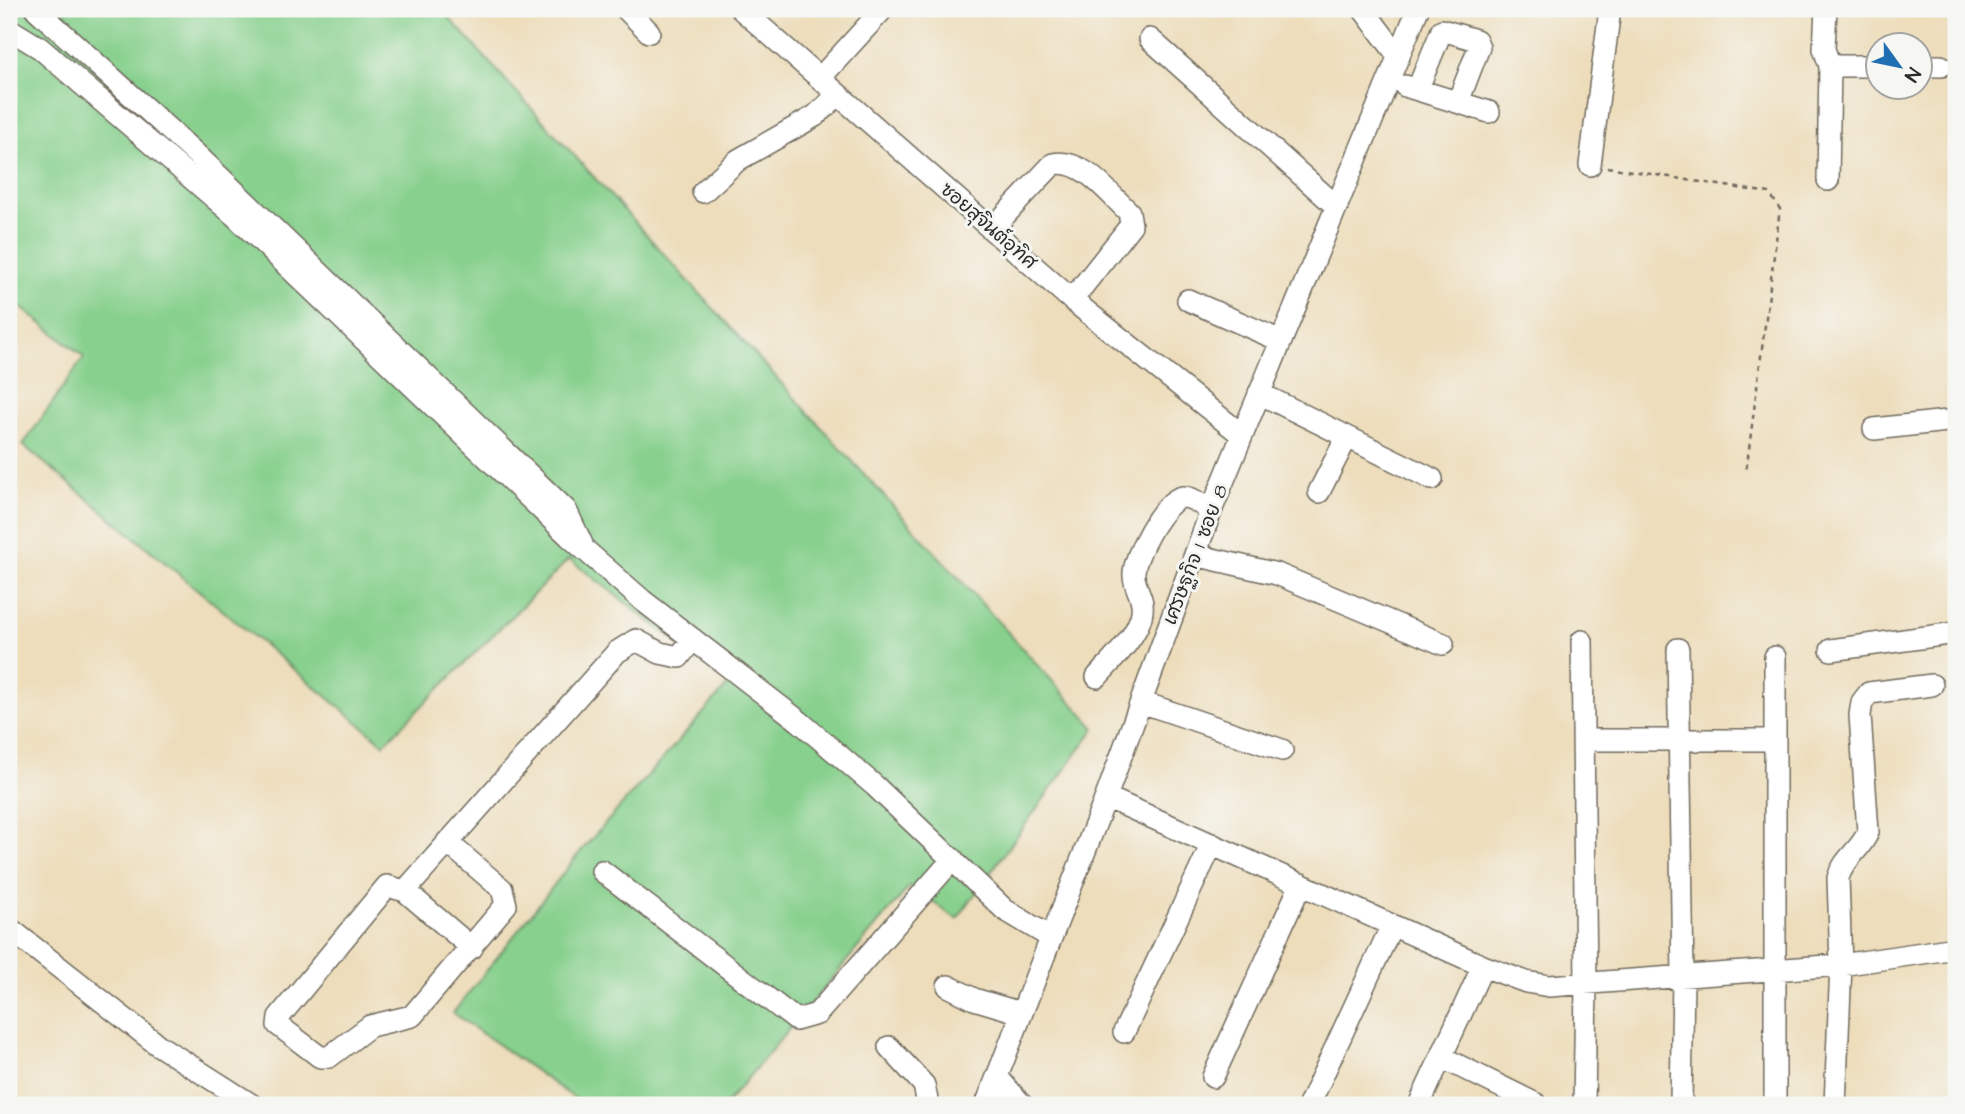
<svg xmlns="http://www.w3.org/2000/svg" width="1965" height="1114" viewBox="0 0 1965 1114" font-family="'Architects Daughter','Playpen Sans Thai',sans-serif">
<style>
.green{fill:#87d08d;stroke:#597e5c;stroke-width:2}
.lines{fill:none;stroke-linecap:round;stroke-linejoin:round}
.minor-casing{stroke:#6f695d;stroke-width:24}
.path{stroke:#6f695d;stroke-width:2.5;stroke-dasharray:5 5;stroke-linecap:butt}
.minor{stroke:#fff;stroke-width:21}
.labels{text-anchor:middle;dominant-baseline:central;stroke-width:6;stroke-linejoin:round;paint-order:stroke}
.street-label{font-size:19px;fill:#2b2b2b;stroke:#f6f6f2}
</style>
<rect width="100%" height="100%" fill="#f6f6f2"/>
<filter id="ink" filterUnits="userSpaceOnUse"><feTurbulence type="fractalNoise" baseFrequency=".0143" numOctaves="2"/><feDisplacementMap in="SourceGraphic" scale="14" xChannelSelector="R" yChannelSelector="G"/><feConvolveMatrix kernelMatrix="1 2 1 2 8 2 1 2 1" color-interpolation-filters="sRGB"/></filter>
<filter id="wash" filterUnits="userSpaceOnUse"><feTurbulence type="fractalNoise" baseFrequency=".00686" numOctaves="4" result="noise"/><feDisplacementMap in="SourceGraphic" scale="28" xChannelSelector="R" yChannelSelector="G"/><feGaussianBlur stdDeviation="1.57" result="paint"/><feColorMatrix in="noise" values="0 0 0 0 0 0 0 0 0 0 0 0 0 0 0 0 0 1.4 0 .05"/><feComposite in="paint" operator="in"/></filter>
<g filter="url(#wash)">
<rect width="100%" height="100%" fill="#edddbb"/>
<path class="green" d="M9 9H441L1095 728 957 919 910 886 725 1105H584L453 1013 581 851 730 683 569 559 384 744 23 445 84 357 9 298Z"/>
</g>
<g filter="url(#ink)">
<g class="lines">
<g class="minor-casing">
<path id="minor" d="M36 9 196 154 566 510 582 544
M626 9 649 32
M741 9 1072 300 1242 435
M1363 9 1399 57
M1826 9 1824 49 1830 66H1878
M9 29 40 48 234 215 569 536 642 600 799 721 875 786 1005 910 1050 937
M1150 39 1337 207
M1920 66H1941
M820 78 883 9
M1405 86 1489 112
M1418 88 1442 30 1476 40 1479 47 1458 102
M1590 165 1610 9
M1828 180 1830 66
M703 192 738 160 815 116 838 95
M992 229 1053 164C1082 157 1109 194 1129 212L1131 225 1072 300
M1188 300 1281 341
M1259 393 1432 479
M1874 429 1956 420
M1319 492 1347 437
M1195 555 1277 574 1443 644
M1582 641 1586 985 1584 1105
M1678 649 1683 977 1681 1105
M1831 650 1956 633
M1097 677C1113 659 1134 640 1141 617 1146 598 1135 591 1134 576 1132 558 1164 499 1183 497 1193 497 1203 506 1211 511
M1141 702 1282 750
M1584 740H1775
M1106 797 1483 966 1526 982 1549 986 1841 965 1956 948
M447 842 502 889 506 905 412 1016 370 1026 329 1057H320L278 1025 279 1017 387 886 405 891 472 948
M602 871 796 1020 817 1014 953 859
M405 891 617 652 636 640 660 653 679 657 693 639
M9 928 158 1045 252 1105
M948 986 974 999 1021 1013
M1124 1032 1212 844
M889 1047 924 1085 928 1105
M1441 1057 1536 1104
M1213 1077 1301 884
M998 1078 1022 1105
M986 1105 1106 797 1211 511 1418 9
M1309 1105 1392 925
M1419 1105 1483 966
M1775 1105V657
M1835 1105 1841 965 1838 878C1843 859 1861 850 1868 832L1860 715 1862 702 1869 693 1932 685"/>
</g>
<path class="path" d="M1607 167 1769 193 1780 209 1746 472"/>
<use href="#minor" class="minor"/>
</g>
</g>
<g class="labels">
<g class="street-label">
<text transform="translate(988 226) rotate(41)">ซอยสุจินต์อุทิศ</text>
<text transform="translate(1196 555) rotate(-69)">เศรษฐกิจ 1 ซอย 8</text>
</g>
</g>
<rect width="1965" height="1114" fill="none" stroke="#f6f6f2" stroke-width="35"/>
<g transform="translate(1899 66) rotate(123)"><circle r="33" fill="#f6f6f2" stroke="#a5a5a2" stroke-width="2"/>
<path d="M0-5L12 26L0 18L-12 26Z" fill="#1f6fb2"/>
<text y="-10" font-size="19" font-weight="bold" text-anchor="middle" fill="#2b2b2b">N</text>
</g>
</svg>
